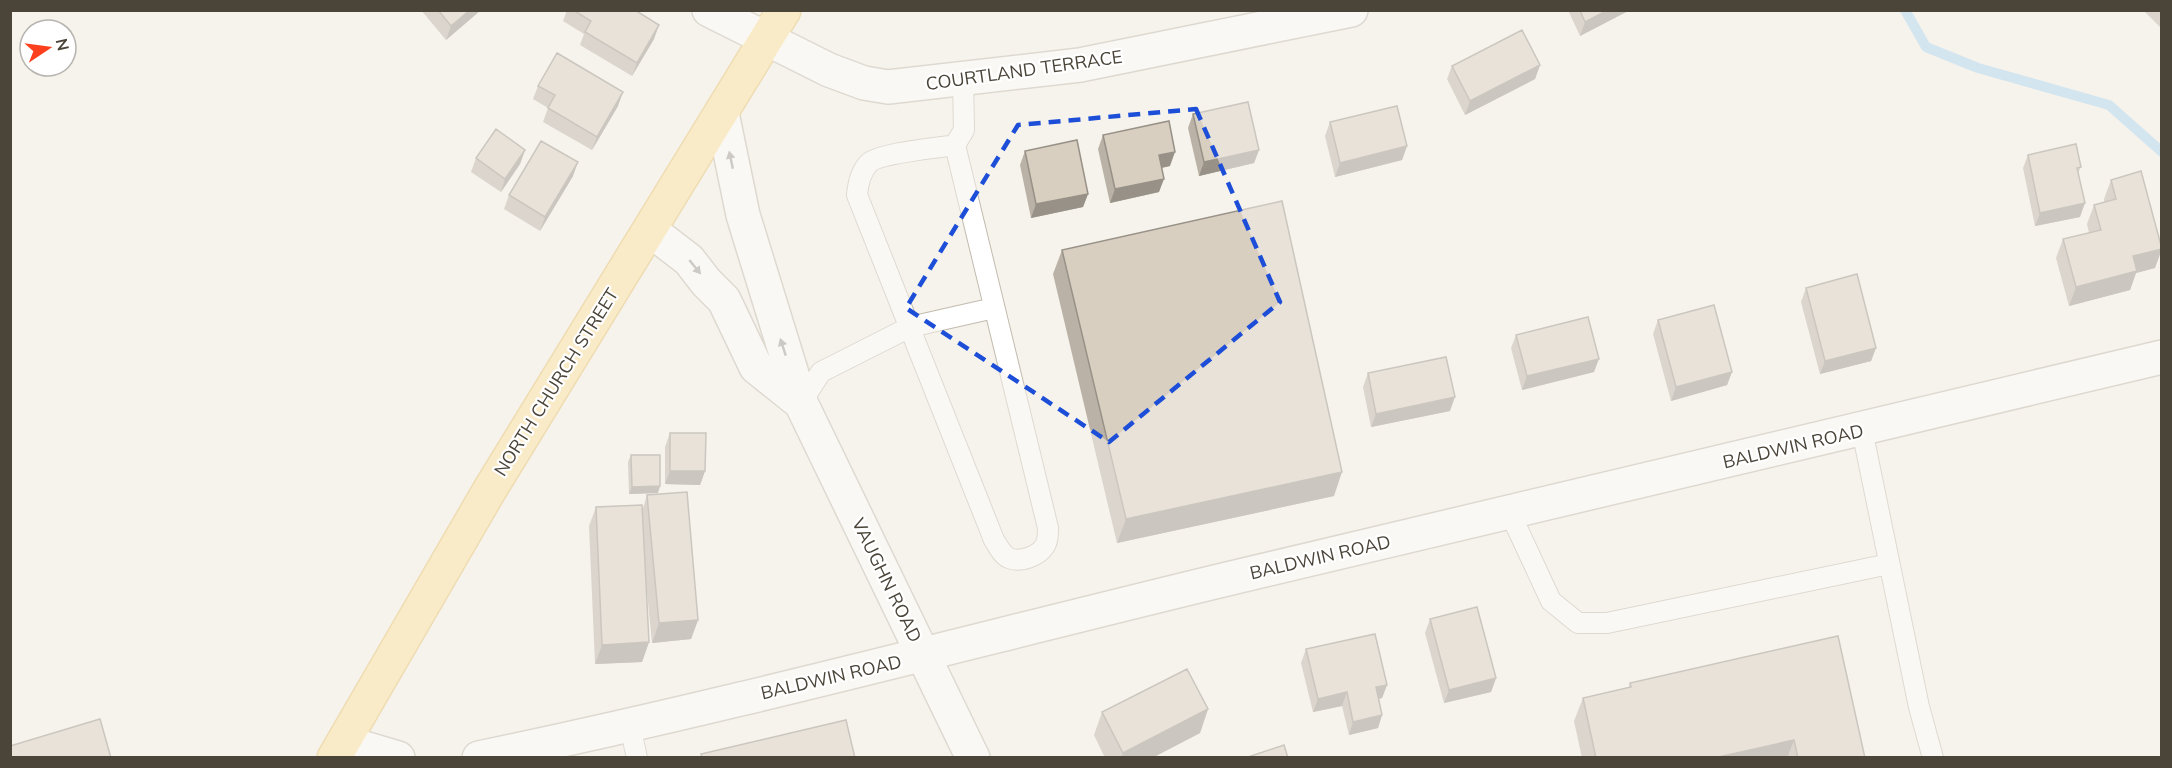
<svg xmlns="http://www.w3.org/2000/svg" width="2172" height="768" viewBox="0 0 2172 768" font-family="Mulish,sans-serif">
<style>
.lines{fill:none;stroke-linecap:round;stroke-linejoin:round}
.stream{stroke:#a9d4f2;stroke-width:10}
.service-casing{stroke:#c2bbae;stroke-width:22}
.minor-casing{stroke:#c2bbae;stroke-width:36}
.tertiary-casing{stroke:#c2bbae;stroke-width:36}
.primary-casing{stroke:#e6c16a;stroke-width:36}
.service{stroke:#fff;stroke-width:20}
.minor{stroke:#fff;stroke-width:33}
.tertiary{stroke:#fff;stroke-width:33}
.primary{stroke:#ffe39c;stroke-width:33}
.wall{fill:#bab2a6}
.shaded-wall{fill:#979187}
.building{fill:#d8cfc1;stroke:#979187;stroke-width:1.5}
.oneway{fill:#9c9892}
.marked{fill:none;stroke:#1d4ed8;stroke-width:4.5;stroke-dasharray:12 8;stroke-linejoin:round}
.labels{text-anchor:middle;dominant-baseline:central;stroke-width:4.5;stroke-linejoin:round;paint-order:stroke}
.street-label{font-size:18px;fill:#4b4439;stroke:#fff}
</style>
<rect width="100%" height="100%" fill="#f6f3ec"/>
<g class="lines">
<path class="stream" d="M1905 10 1926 47 1978 68 2109 105 2162 152"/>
<g class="service-casing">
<path id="service" d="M955 145C938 148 877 153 868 164 860 173 858 184 857 195L994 540C998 546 1002 555 1009 558 1020 563 1038 556 1044 547 1048 542 1048 534 1048 528L955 145 964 130 963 79
M801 403 821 372 910 327 994 308
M1862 430 1919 707 1933 758
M1510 513 1551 601 1578 623H1607L1889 564
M630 726 637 758"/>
</g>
<g class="minor-casing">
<path id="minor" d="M709 10 829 70 864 83 888 87 1080 65 1351 10
M344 742 398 758
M479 758C729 706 975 640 1223 580 1535 504 1849 433 2162 357"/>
</g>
<g class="tertiary-casing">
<path id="tertiary" d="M722 113 743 215 801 403 973 758
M650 230 689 260 706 282 724 300 756 367 801 403"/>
</g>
<g class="primary-casing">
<path id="primary" d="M334 758 489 491 784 10"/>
</g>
<use href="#service" class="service"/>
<use href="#minor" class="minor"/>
<use href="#tertiary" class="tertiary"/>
<use href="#primary" class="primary"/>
</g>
<path class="wall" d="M421 10H481L446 40Z
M567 10H635L654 39 632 76 580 45 584 34 563 21Z
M1568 10H1630L1580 36Z
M2143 10H2162V29Z
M1540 65 1535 79 1465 115 1447 79 1452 66Z
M538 86 618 106 592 150 543 122 548 108 533 99Z
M1193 114 1259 150 1254 163 1199 176 1188 128Z
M1330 122 1407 146 1402 160 1335 177 1325 136Z
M1103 135 1170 166 1162 168 1159 192 1110 203 1098 149Z
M525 150 520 164 501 192 471 172 476 158Z
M1025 151 1088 194 1083 207 1031 218 1020 165Z
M2028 155 2081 167 2078 173 2080 217 2035 226 2023 168Z
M573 176 540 231 504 209 509 195Z
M2111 180 2155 268 2136 273 2130 290 2069 306 2056 258 2063 239 2089 233 2087 224 2094 205 2104 202V199Z
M1062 250 1334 496 1117 543 1053 274Z
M1806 288 1876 348 1871 361 1820 374 1801 302Z
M1658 320 1732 372 1727 385 1671 401 1653 334Z
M1516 335 1594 372 1522 390 1511 348Z
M1368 373 1450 411 1371 427 1363 387Z
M670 433 705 471 700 485 665 484V447Z
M631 455 658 493 629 494 628 462Z
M647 495 698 620 691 639 652 643 645 572 649 642 642 662 595 664 589 526 596 507 643 508Z
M1430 619 1496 678 1491 692 1444 703 1425 633Z
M1306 649 1387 685 1382 698 1379 699 1382 715 1378 728 1349 735 1342 706 1313 712 1301 663Z
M1630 683 1865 758H1582L1574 721 1583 698 1629 687Z
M1208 709 1200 733 1152 758H1105L1094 735 1102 712Z"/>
<path class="shaded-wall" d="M470 10H481L446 40 451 26Z
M1608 10H1630L1580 36 1585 22Z
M659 25 654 39 632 76 637 63Z
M1540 65 1535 79 1465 115 1470 101Z
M623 92 618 106 592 150 597 137Z
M1407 146 1402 160 1335 177 1340 163Z
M525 150 520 164 501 192 505 179Z
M1259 150 1254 163 1199 176 1204 162Z
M1175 152 1170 166 1155 169 1159 155Z
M578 162 573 176 540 231 545 217Z
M1164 179 1159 192 1110 203 1115 189Z
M1088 194 1083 207 1031 218 1036 204Z
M2085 203 2080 217 2035 226 2040 213Z
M2162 249 2155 268 2136 273 2130 290 2069 306 2076 287 2133 256Z
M1876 348 1871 361 1820 374 1825 361Z
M1599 359 1594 372 1522 390 1527 376Z
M1732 372 1727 385 1671 401 1676 387Z
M1455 397 1450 411 1371 427 1376 414Z
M670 471H705L700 485 665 484Z
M1342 472 1334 496 1117 543 1126 519Z
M660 486 658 493 629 494 632 487Z
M698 620 691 639 652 643 659 623Z
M649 642 642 662 595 664 602 645Z
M1496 678 1491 692 1444 703 1449 690Z
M1387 685 1382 698 1371 700 1376 687Z
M1347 692 1342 706 1313 712 1318 699Z
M1208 709 1200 733 1152 758H1122L1123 753Z
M1382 715 1378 728 1349 735 1353 722Z
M1794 740 1787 758H1714Z"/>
<path class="building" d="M438 10H470L451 26Z
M573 10H635L659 25 637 63 585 32 591 21Z
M1580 10H1608L1585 22Z
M1522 30 1540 65 1470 101 1452 66Z
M557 53 623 92 597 137 548 108 555 95 538 86Z
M1248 102 1259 150 1204 162 1193 114Z
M1397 106 1407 146 1340 163 1330 122Z
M1169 121 1175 152 1159 155 1164 179 1115 189 1103 135Z
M496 129 525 150 505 179 476 158Z
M1077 140 1088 194 1036 204 1025 151Z
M541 141 578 162 545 217 509 195Z
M2076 144 2081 167 2077 168 2085 203 2040 213 2028 155Z
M2141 171 2162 249 2133 256 2137 271 2076 287 2063 239 2101 230 2094 205 2116 199 2111 180Z
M1282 201 1342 472 1126 519 1062 250Z
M1857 274 1876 348 1825 361 1806 288Z
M1714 305 1732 372 1676 387 1658 320Z
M1588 317 1599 359 1527 376 1516 335Z
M1446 357 1455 397 1376 414 1368 373Z
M670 433H706L705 471H670Z
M631 455H660V486L632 487Z
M687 492 698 620 659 623 647 495Z
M642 505 649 642 602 645 596 507Z
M1477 607 1496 678 1449 690 1430 619Z
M1375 634 1387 685 1376 687 1382 715 1353 722 1347 692 1318 699 1306 649Z
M1838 636 1865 758H1798L1794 740 1714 758H1596L1583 698 1631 687 1630 683Z
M1187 669 1208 709 1123 753 1102 712Z
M100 719 111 758H10V746Z
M846 720 855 758H702L701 754Z
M1284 745 1288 758H1245Z"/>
<defs><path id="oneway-solid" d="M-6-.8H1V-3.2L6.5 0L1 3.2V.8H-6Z" transform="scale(1.5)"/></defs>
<g class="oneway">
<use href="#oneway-solid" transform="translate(731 160) rotate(-102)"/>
<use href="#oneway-solid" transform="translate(695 267) rotate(51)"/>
<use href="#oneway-solid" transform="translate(783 347) rotate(-108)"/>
</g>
<path d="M0 0H2172V768H0ZM1196 109 1280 302 1109 442 906 308 1018 125Z" fill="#f6f3ec" fill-opacity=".55" fill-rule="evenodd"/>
<path class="marked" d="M1196 109 1280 302 1109 442 906 308 1018 125Z"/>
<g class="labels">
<g class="street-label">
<text transform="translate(1024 70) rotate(-8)">COURTLAND TERRACE</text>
<text transform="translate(556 382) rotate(-58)">NORTH CHURCH STREET</text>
<text transform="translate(1793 446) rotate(-13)">BALDWIN ROAD</text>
<text transform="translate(1320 557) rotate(-13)">BALDWIN ROAD</text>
<text transform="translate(887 580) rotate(64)">VAUGHN ROAD</text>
<text transform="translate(831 677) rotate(-13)">BALDWIN ROAD</text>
</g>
</g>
<rect width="2172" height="768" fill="none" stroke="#4b4439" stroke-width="24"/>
<g transform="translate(48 48) rotate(77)"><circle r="28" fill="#ffffff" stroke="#b7b4b0" stroke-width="1.5"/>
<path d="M0-4.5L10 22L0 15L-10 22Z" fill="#fc3f1d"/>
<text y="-9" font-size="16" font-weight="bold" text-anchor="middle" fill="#4b4439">N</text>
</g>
</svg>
